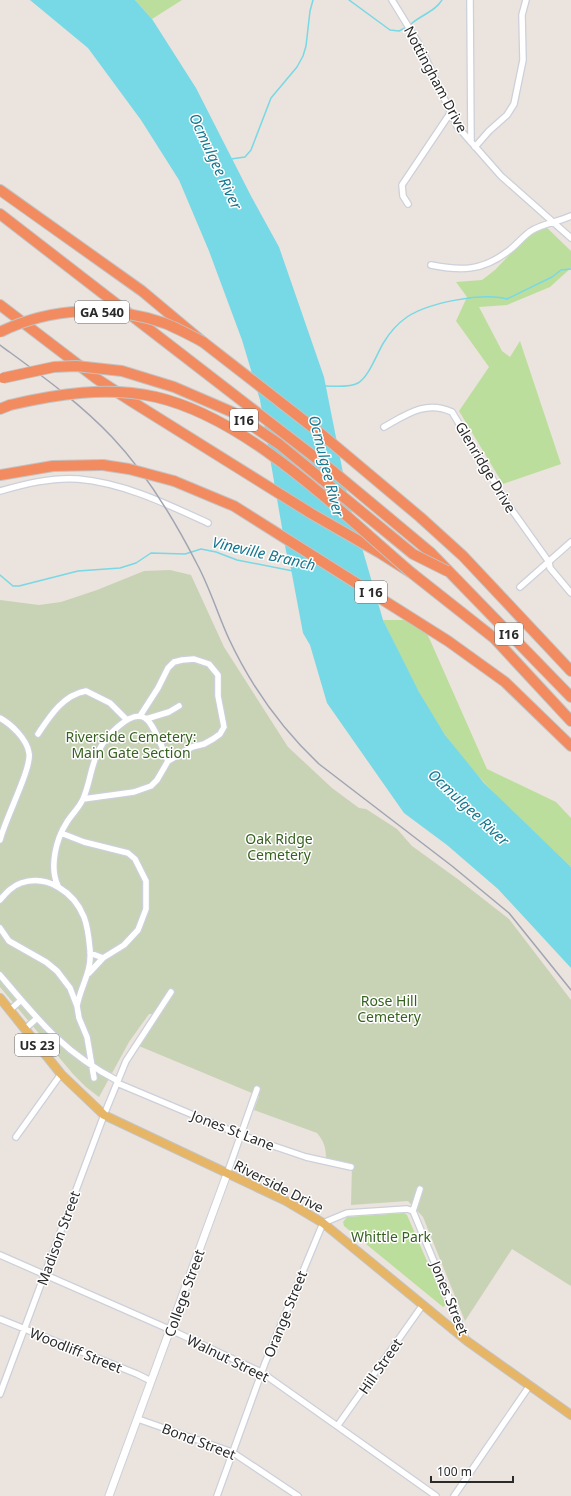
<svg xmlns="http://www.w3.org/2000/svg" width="571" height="1496" viewBox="0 0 571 1496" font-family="'Noto Sans',sans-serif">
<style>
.green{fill:#bcde9d}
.cemetery{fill:#c8d3b5}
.water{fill:#77d8e6}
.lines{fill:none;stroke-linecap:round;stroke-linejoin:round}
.stream{stroke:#77d8e6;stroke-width:1.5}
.minor-casing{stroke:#cbd0da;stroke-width:8}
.tertiary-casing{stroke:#cbd0da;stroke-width:9}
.primary-casing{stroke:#c3c3c3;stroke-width:10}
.motorway-casing{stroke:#c3c3c3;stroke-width:12}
.minor{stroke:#fff;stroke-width:5.5}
.tertiary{stroke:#fff;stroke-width:7}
.primary{stroke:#e6b666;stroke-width:8}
.motorway{stroke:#f28b60;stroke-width:10}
.rail{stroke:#a0a5b3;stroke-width:1.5}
.motorway-bridge-casing{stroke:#c3c3c3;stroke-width:12;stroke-linecap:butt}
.motorway-bridge{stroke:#f28b60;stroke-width:10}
.labels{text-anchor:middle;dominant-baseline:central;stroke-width:3;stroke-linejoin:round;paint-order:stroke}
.shield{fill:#fff;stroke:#6a6a6a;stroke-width:1}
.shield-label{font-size:13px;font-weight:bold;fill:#2a2a2a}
.street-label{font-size:14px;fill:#2a2a2a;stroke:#fff}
.park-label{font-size:14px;fill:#36611f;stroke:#fff}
.water-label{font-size:15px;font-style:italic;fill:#177890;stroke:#fff}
</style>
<rect width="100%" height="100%" fill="#ebe3dd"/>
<path class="green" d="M135 0H182L152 19Z
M541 222 571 251V268L550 287 507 305 479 307 502 351 510 357 520 341 561 464 503 484 459 411 489 367 456 321 467 297 456 282 482 280 495 270Z
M383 620H420L430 640 487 769 556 802 571 818V867C527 825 481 785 445 735 420 699 402 659 383 620Z
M404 1213 407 1215 446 1305 443 1307 344 1226 343 1222 347 1217Z"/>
<path class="cemetery" d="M170 570 191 575 224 647 288 747 332 788 359 808 366 809 397 829 412 846 459 880 509 919 571 1000V1286L512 1249 465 1321 423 1217 408 1201 351 1205 352 1166 326 1158C326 1148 324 1141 317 1133L254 1110 259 1096 139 1046 159 1014H149L129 1042 99 1097 86 1087 73 1074 0 987V600L39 605 61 602 97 590 144 571Z"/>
<path class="water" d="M30 0H135L152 19 196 88 251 196 279 247 324 377 349 503 383 620 419 692 445 735 484 783 571 867V968L498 889 447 845 404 813 327 703 310 645 303 633 291 569 286 551 260 400 242 340 209 251 179 180 141 120 88 48Z"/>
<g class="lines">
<path class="stream" d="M349 0 390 30 399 31 405 28
M411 24C421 15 436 11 442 0
M231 159 245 157 251 150 271 98 297 67 303 56 306 46 310 11 313 0
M325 386C335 386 349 388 358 383 369 377 377 353 384 342 390 332 397 324 407 317 428 303 482 292 507 299L552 277 561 270 571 269
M0 575 13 586H19L78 571 120 568 136 563 151 553 185 554 201 549 216 552 237 560 293 571"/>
<g class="minor-casing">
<path id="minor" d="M392 0 419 44 457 126 501 176 571 238
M470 0 471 142
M475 147 489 131 507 115 514 104 523 60 522 15 526 0
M408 204 403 196 402 185 451 112
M431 265C461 271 482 271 507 252 516 246 522 237 531 231 542 224 558 222 571 216
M384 427C407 414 426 400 452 412L509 506 549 562 550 568 571 593
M0 491C25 484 52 477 78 479 124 483 167 504 208 523
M520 587 571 542
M0 718C11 724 27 739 29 753 32 768 5 819 0 840
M146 719 169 712 179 706
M38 734C50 716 63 695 86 691L110 703 127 720
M83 799 134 792 151 786 157 780 168 761 192 747 204 744 213 739 220 734 224 727 218 696V675L209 664 194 659 182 660 174 662 168 668 158 688 140 716
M61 833 84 842 128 853 135 859 146 881V909L138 930 124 945 103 958 89 973
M58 886C49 867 56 839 67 822 72 814 79 808 83 799 90 784 91 764 99 750 105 738 130 709 145 718 154 723 163 751 168 761
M0 900C6 893 12 886 21 883 47 874 74 892 84 917 88 927 89 939 90 950 92 972 81 985 77 1006
M0 928 9 941 46 962 57 971 70 988 77 1006 79 1018 87 1037 94 1078
M90 953 103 958
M0 975C38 1020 64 1053 118 1081
M10 1010 20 1001
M25 1029 36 1019
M117 1083 241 1135 306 1157 351 1167
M16 1137 61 1074
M227 1174 257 1089
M413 1211 420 1189
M0 1255 171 1330 261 1372 436 1496
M0 1319 137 1374 151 1381
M0 1394 104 1115 126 1061 171 992
M138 1419 232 1452 298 1496
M338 1425 422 1306
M217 1496 265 1363 323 1223 347 1213 407 1209 413 1211 466 1339
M454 1496 530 1385"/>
</g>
<g class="tertiary-casing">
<path id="tertiary" d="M109 1496 227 1174"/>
</g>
<g class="primary-casing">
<path id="primary" d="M0 998 61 1074 104 1115 286 1201 323 1223 467 1341 571 1415"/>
</g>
<g class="motorway-casing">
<path id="motorway" d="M0 190 142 291 203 342 320 433 420 517 463 556 571 671
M0 214 334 472 430 552 571 697
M0 305 97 379 131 401 312 514 380 553 413 574 494 638 571 721
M0 409 10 405
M0 475 53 466 103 465
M174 481 234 506 448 641 505 682 571 746"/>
</g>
<use href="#minor" class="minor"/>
<use href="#tertiary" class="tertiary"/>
<use href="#primary" class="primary"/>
<use href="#motorway" class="motorway"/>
<path class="rail" d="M0 345C38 373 79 402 112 437 147 474 174 519 197 564 210 588 218 615 229 639 251 686 282 729 319 764L452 866 509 913 571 990"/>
<g class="motorway-bridge-casing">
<path id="motorway-bridge" d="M0 332C51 307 110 305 164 323 177 328 190 335 203 342
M3 378 54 367 76 366 122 371 174 387 232 412 279 444 413 554 447 571
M10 405C57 394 107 386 156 397 250 419 341 513 413 574
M103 465 129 469 174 481"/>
</g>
<use href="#motorway-bridge" class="motorway-bridge"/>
</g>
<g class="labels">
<g class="shield">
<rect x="75" y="301" width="54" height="22" rx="3"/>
<rect x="230" y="409" width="28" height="22" rx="3"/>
<rect x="355" y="581" width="32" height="22" rx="3"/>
<rect x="495" y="623" width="28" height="22" rx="3"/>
<rect x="15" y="1034" width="44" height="22" rx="3"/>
</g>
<g class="shield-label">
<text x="102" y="312">GA 540</text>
<text x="244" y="420">I16</text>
<text x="371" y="592">I 16</text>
<text x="509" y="634">I16</text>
<text x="37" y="1045">US 23</text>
</g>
<g class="street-label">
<text transform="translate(436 79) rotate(62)">Nottingham Drive</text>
<text transform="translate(486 467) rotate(59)">Glenridge Drive</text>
<text transform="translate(233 1130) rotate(21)">Jones St Lane</text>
<text transform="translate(279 1186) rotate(27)">Riverside Drive</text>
<text transform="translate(58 1238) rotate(-70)">Madison Street</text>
<text transform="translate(184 1293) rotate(-70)">College Street</text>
<text transform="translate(450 1298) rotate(68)">Jones Street</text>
<text transform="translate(285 1314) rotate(-68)">Orange Street</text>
<text transform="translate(76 1350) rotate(22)">Woodliff Street</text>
<text transform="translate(228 1358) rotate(26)">Walnut Street</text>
<text transform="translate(380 1366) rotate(-55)">Hill Street</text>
<text transform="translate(199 1441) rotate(21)">Bond Street</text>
</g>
<g class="park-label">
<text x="131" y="736">Riverside Cemetery:<tspan x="131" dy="16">Main Gate Section</tspan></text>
<text x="279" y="838">Oak Ridge<tspan x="279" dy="16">Cemetery</tspan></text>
<text x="389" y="1000">Rose Hill<tspan x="389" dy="16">Cemetery</tspan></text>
<text x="391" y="1236">Whittle Park</text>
</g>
<g class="water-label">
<text transform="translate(216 161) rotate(65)">Ocmulgee River</text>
<text transform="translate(327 466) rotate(76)">Ocmulgee River</text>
<text transform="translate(264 553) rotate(13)">Vineville Branch</text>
<text transform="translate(469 807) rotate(43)">Ocmulgee River</text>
</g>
</g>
<path d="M431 1476v6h82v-6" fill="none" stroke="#2a2a2a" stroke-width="2"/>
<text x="437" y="1476" font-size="12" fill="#2a2a2a" stroke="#ffffff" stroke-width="3" paint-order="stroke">100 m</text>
</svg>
